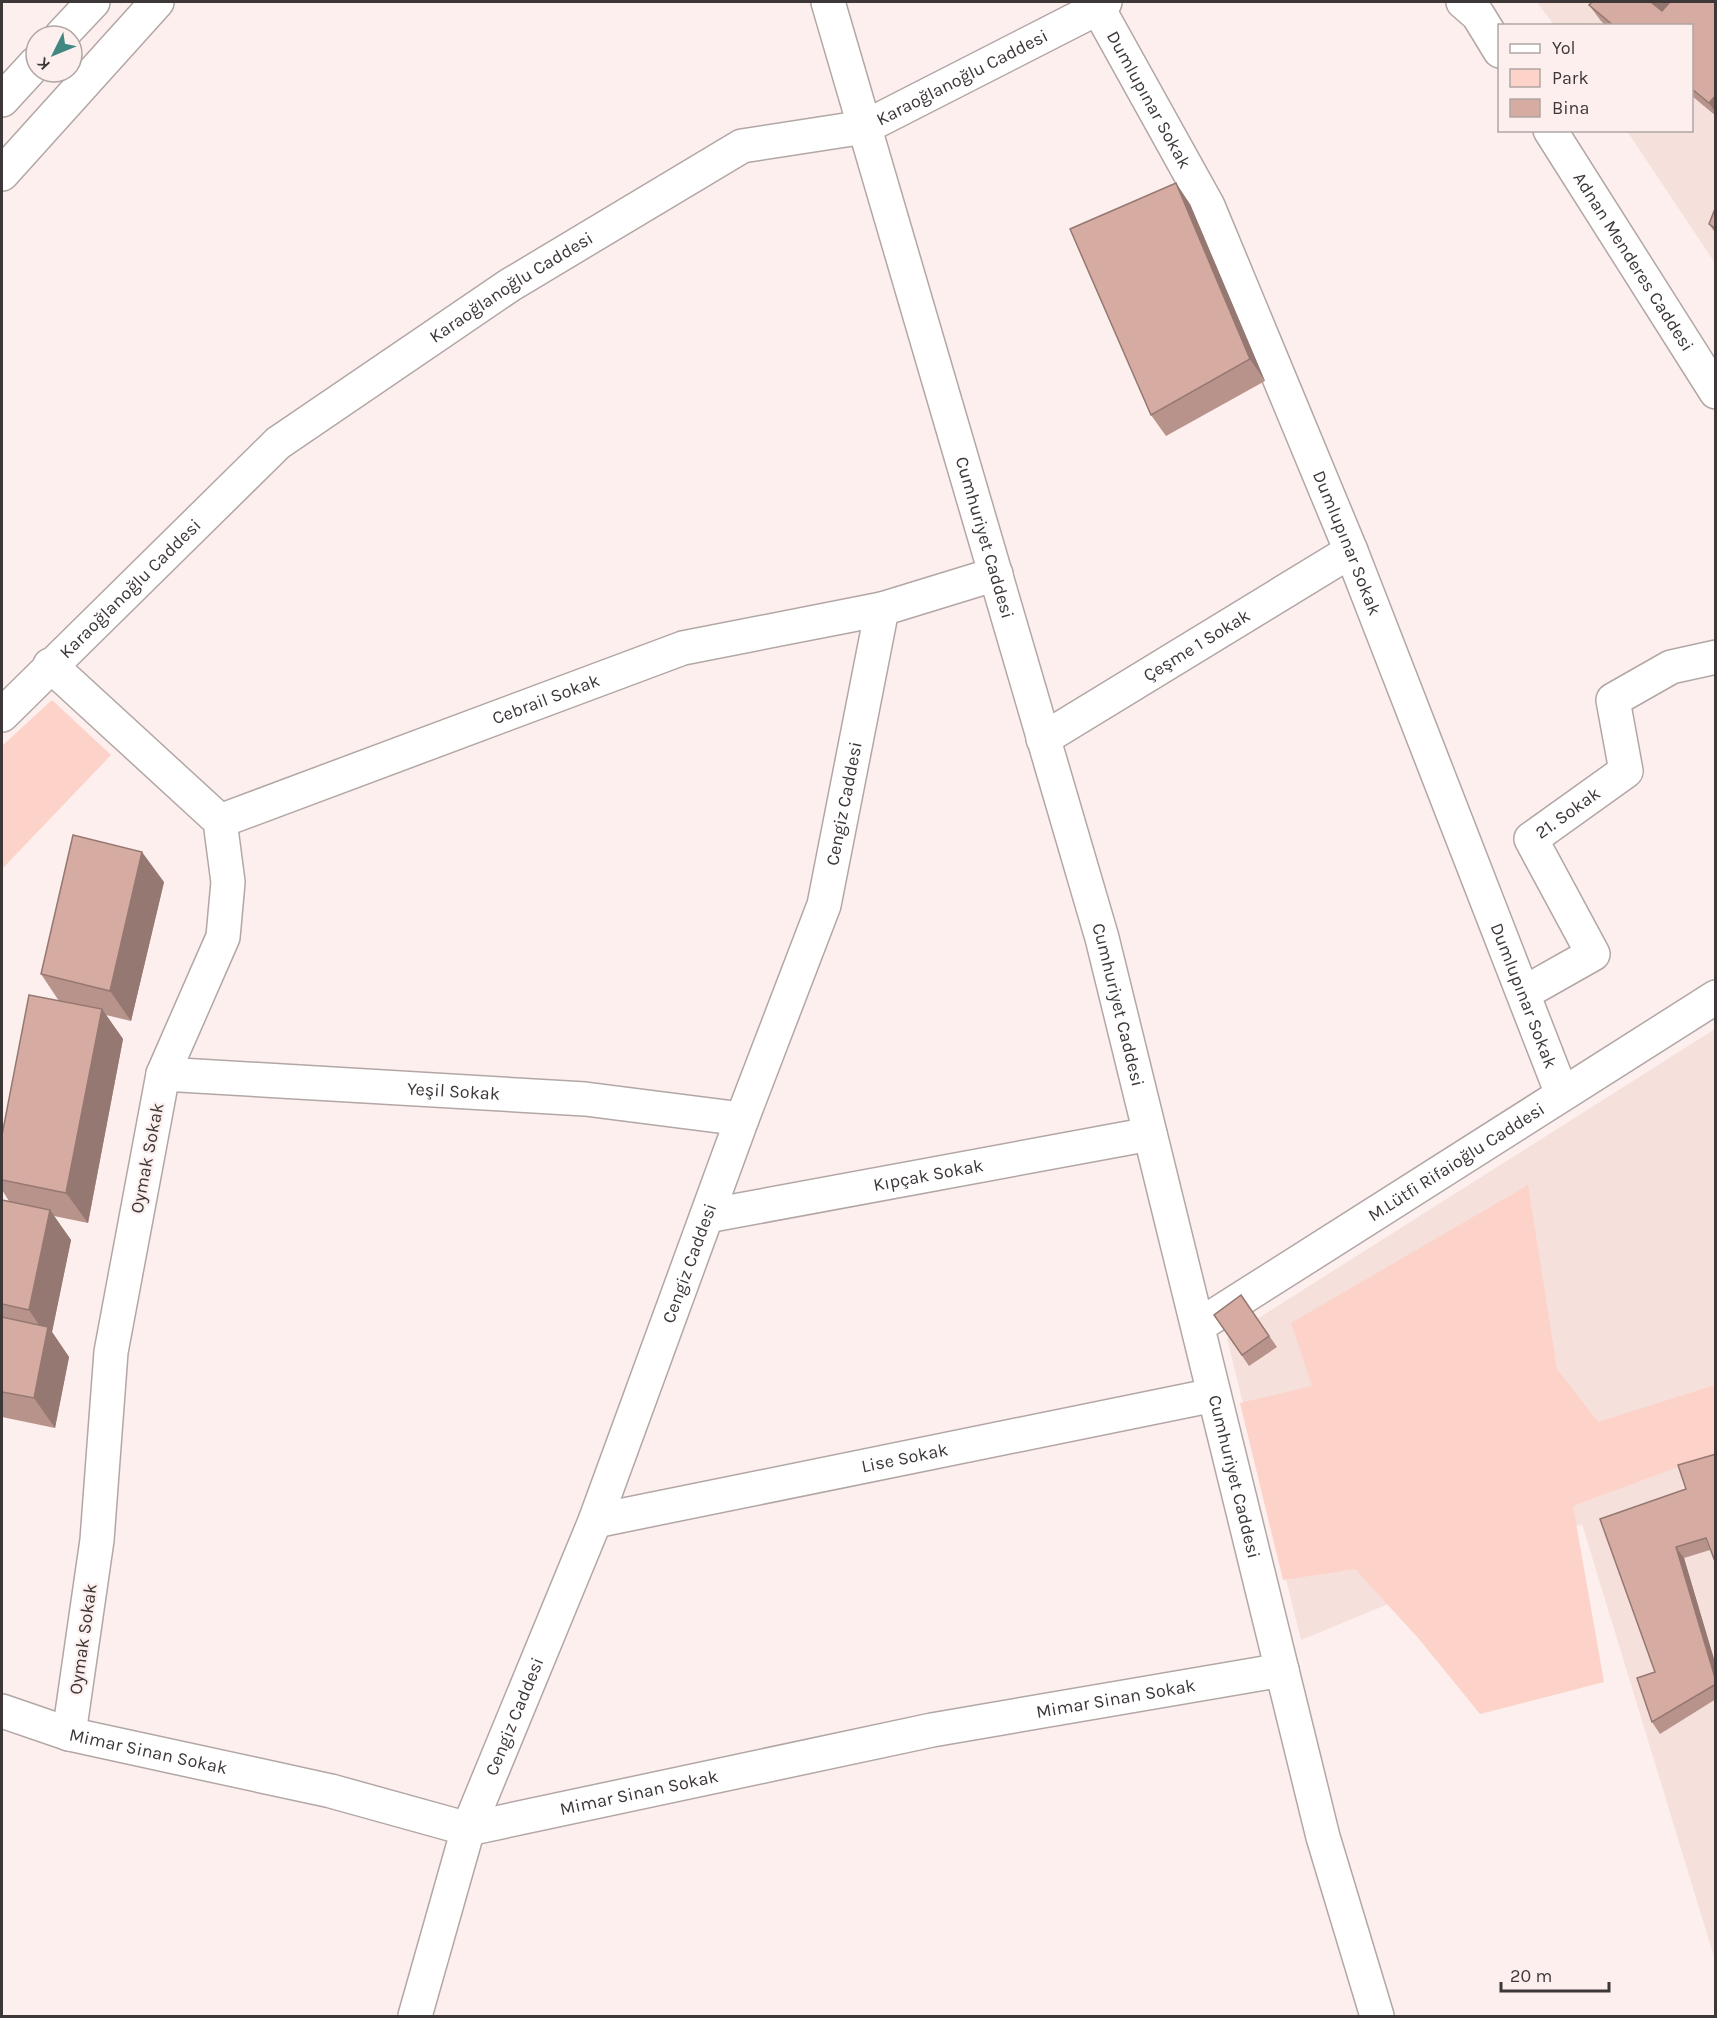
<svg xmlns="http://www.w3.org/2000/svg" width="1717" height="2018" viewBox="0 0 1717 2018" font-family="Karla,sans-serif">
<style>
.built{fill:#f5e0db}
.green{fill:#fdd2c8}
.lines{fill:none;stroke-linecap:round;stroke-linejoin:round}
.minor-casing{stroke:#b2a7a5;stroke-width:36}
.major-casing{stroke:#b2a7a5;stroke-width:36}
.minor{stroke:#fff;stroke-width:33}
.major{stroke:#fff;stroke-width:33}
.wall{fill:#b7938b}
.shaded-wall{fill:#957871}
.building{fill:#d5aba2;stroke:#957871;stroke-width:1.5}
.labels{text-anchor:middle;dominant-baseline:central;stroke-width:4.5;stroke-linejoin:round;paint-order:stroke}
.street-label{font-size:18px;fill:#3d3837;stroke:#fcefed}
</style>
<rect width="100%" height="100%" fill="#fcefed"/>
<path class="built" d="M1537 2H1715V263L1627 131 1692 130V26L1554 25Z
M1715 1029V1960L1582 1524 1301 1640 1227 1338Z"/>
<path class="green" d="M52 700 111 755 2 869V746Z
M1528 1185 1557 1369 1598 1422 1715 1385V1453L1573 1506 1604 1682 1480 1714 1419 1639 1355 1569 1283 1580 1240 1403 1312 1386 1291 1323Z"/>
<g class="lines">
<g class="minor-casing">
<g id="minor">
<path id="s1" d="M1098 8 1208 206 1351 551 1562 1094"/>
<path d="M50 665 220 821 228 882 223 937 163 1074 111 1352 97 1540 69 1734"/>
<path id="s2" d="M2 715 278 443 510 285 742 146 865 127 1098 8 1105 2"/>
<path id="s3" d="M1043 739 1351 551"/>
<path id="s4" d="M220 821 683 648 882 609"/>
<path id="s5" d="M1524 993 1593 954 1531 839 1626 771 1613 700 1671 667 1716 657"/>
<path id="s6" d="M163 1074 585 1099 742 1119"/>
<path id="s7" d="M707 1216 1150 1134"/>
<path id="s8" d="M1198 1326 1716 997"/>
<path id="s9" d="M595 1521 1214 1395"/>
<path id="s10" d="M2 1711 69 1734 331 1791 468 1829 932 1730 1282 1670"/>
<path id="s11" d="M415 2016 468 1829 595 1521 742 1119 824 905 882 609 996 574"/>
</g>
</g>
<g class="major-casing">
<g id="major">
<path id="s12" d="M828 2 1102 938 1323 1837 1377 2016"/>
<path d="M1463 2 1478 15 1500 51"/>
<path d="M61 36 93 2"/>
<path d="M2 100 36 63"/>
<path id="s13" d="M1550 130 1716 392"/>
<path d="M2 174 157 2"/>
</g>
</g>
<use href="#minor" class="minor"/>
<use href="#major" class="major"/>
</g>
<path class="wall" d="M1716 2V116L1692 96V26H1606L1601 21 1589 5Z
M1190 204 1265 381 1166 436 1151 415Z
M1716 206V234L1709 224Z
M164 882 131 1021 106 1015 123 1039 88 1223 54 1216 71 1240 52 1332 69 1357 55 1428 2 1417V1200L9 1201 2 1190V1135L59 1001 41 974Z
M1241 1295 1277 1347 1249 1366 1214 1315Z
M1686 1489 1710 1550 1684 1558 1716 1666V1699L1660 1734 1652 1722 1655 1672Z"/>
<path class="shaded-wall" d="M1653 2H1672L1663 19 1652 3Z
M1716 95V113L1709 103Z
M1176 183 1190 204 1265 381 1250 359Z
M142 852 164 882 131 1021 110 991Z
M102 1009 123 1039 88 1223 66 1193Z
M50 1210 71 1240 52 1332 69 1357 55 1428 34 1398 46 1335 29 1310Z
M1676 1547 1684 1558 1716 1666V1681Z"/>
<path class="building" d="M1592 2H1653L1652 3 1662 11 1670 2H1716V95L1709 103 1692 89V26H1614L1589 5Z
M1176 183 1250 359 1151 415 1070 229Z
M1716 206V229L1709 224Z
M73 835 142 852 110 991 41 974Z
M29 995 102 1009 66 1193 2 1180V1135Z
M2 1200 50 1210 29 1310 2 1304Z
M1241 1295 1269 1336 1242 1355 1214 1315Z
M2 1317 48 1327 34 1398 2 1392Z
M1716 1454V1564L1706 1538 1676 1547 1716 1681V1684L1652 1722 1637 1678 1655 1672 1600 1519 1686 1489 1678 1465Z"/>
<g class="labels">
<g class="street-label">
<text stroke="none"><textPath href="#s2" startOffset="1172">Karaoğlanoğlu Caddesi</textPath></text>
<text stroke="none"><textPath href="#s1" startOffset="105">Dumlupınar Sokak</textPath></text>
<text stroke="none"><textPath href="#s13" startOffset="156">Adnan Menderes Caddesi</textPath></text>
<text stroke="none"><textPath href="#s2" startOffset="668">Karaoğlanoğlu Caddesi</textPath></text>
<text stroke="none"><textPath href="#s12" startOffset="558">Cumhuriyet Caddesi</textPath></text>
<text stroke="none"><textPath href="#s1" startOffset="591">Dumlupınar Sokak</textPath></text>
<text stroke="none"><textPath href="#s2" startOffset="180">Karaoğlanoğlu Caddesi</textPath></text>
<text stroke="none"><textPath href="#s3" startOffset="180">Çeşme 1 Sokak</textPath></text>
<text stroke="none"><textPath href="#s4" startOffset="348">Cebrail Sokak</textPath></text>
<text stroke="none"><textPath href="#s11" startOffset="1288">Cengiz Caddesi</textPath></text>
<text stroke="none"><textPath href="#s5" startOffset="255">21. Sokak</textPath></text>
<text stroke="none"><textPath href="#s1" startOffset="1077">Dumlupınar Sokak</textPath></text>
<text stroke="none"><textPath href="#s12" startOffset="1044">Cumhuriyet Caddesi</textPath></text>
<text stroke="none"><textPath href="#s6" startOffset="291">Yeşil Sokak</textPath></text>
<text transform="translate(147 1158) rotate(-79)">Oymak Sokak</text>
<text stroke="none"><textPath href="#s8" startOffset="306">M.Lütfi Rifaioğlu Caddesi</textPath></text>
<text stroke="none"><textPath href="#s7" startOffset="225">Kıpçak Sokak</textPath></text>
<text stroke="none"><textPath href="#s11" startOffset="802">Cengiz Caddesi</textPath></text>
<text stroke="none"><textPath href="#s9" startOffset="316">Lise Sokak</textPath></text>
<text stroke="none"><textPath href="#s12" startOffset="1530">Cumhuriyet Caddesi</textPath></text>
<text transform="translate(83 1639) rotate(-82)">Oymak Sokak</text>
<text stroke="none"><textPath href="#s10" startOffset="1142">Mimar Sinan Sokak</textPath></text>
<text stroke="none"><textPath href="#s11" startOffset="316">Cengiz Caddesi</textPath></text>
<text stroke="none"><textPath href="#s10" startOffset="152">Mimar Sinan Sokak</textPath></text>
<text stroke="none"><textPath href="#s10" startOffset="656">Mimar Sinan Sokak</textPath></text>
</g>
</g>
<rect width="1717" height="2018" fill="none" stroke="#3d3837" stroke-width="6"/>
<rect x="1498" y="24" width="195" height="108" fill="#fcefed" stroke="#b0a6a4" stroke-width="1.5"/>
<rect x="1510" y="44" width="30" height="9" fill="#ffffff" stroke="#b0a6a4" stroke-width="1.5"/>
<text x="1552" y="54" font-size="18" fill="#3d3837">Yol</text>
<rect x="1510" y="69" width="30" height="18" fill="#fdd2c8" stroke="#b0a6a4" stroke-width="1.5"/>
<text x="1552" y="84" font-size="18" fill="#3d3837">Park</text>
<rect x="1510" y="99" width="30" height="18" fill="#d5aba2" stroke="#b0a6a4" stroke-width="1.5"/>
<text x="1552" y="114" font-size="18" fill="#3d3837">Bina</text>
<g transform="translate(54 54) rotate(227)"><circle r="28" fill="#fcefed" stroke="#b0a6a4" stroke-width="1.5"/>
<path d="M0-4.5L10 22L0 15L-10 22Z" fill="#418883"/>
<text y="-9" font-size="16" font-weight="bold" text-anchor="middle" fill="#3d3837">K</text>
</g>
<path d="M1501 1982v9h108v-9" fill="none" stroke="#3d3837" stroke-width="3"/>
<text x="1510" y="1982" font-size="18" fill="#3d3837" stroke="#fcefed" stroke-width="4.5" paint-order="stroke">20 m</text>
</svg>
